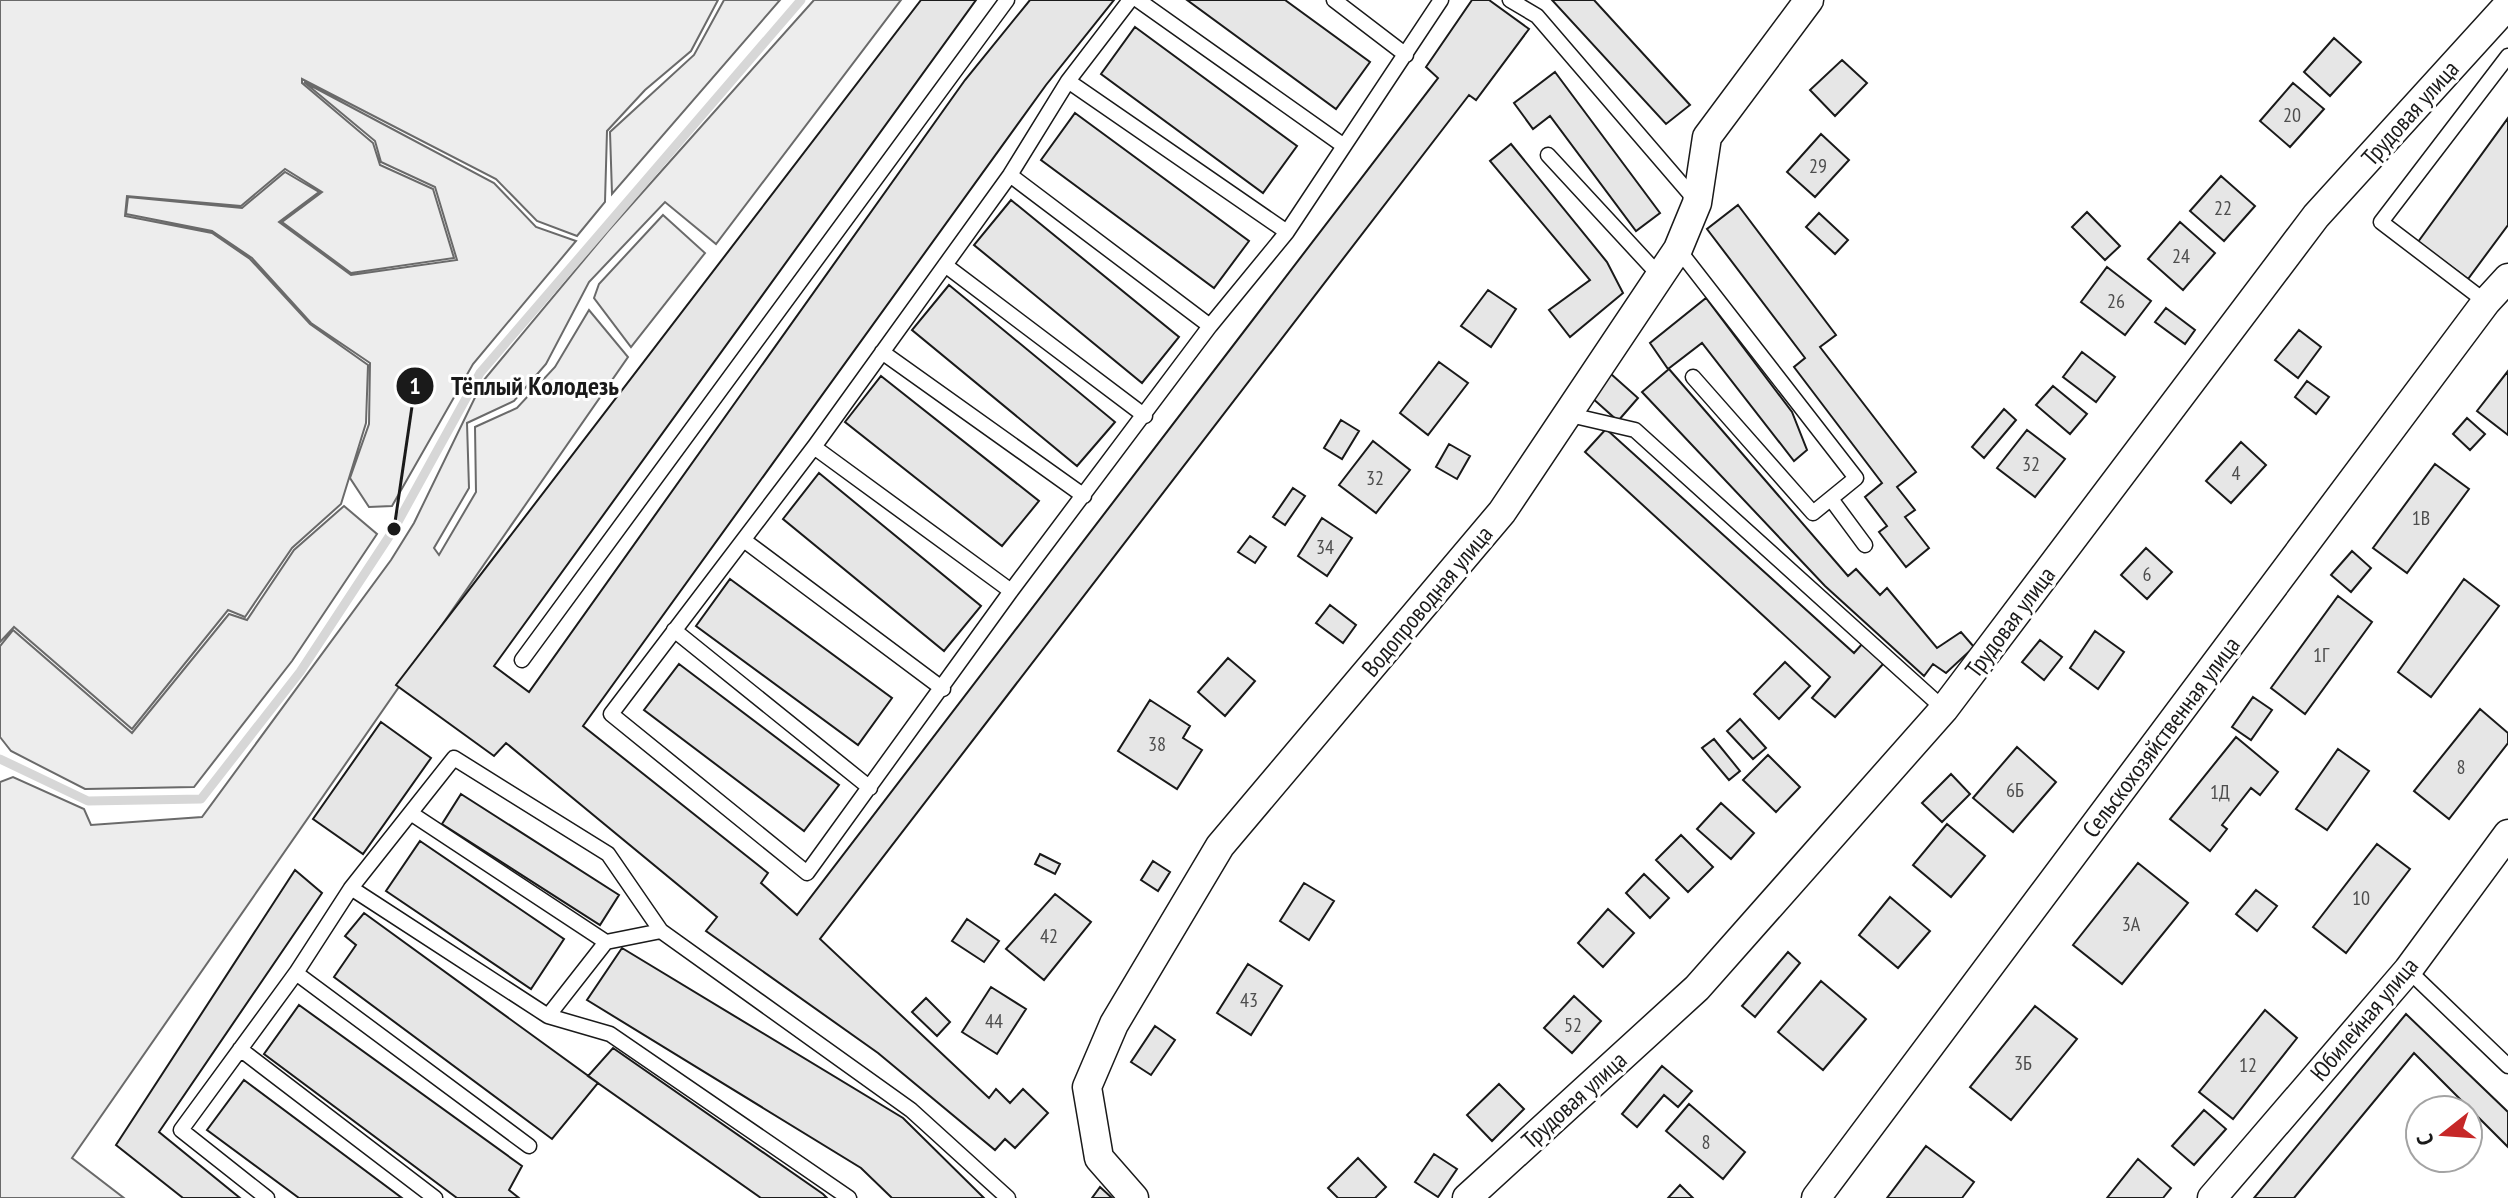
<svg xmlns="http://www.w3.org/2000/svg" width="2508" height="1198" viewBox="0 0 2508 1198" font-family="'PT Sans Narrow',sans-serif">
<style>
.built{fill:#ededed;stroke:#6a6a6a;stroke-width:2}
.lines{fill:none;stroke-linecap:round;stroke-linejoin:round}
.stream{stroke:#d7d7d7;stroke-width:9}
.building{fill:#e6e6e6;stroke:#1a1a1a;stroke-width:2}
.service-casing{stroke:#1a1a1a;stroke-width:17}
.minor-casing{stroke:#1a1a1a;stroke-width:31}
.service{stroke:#fff;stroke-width:14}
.minor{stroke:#fff;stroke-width:28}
.labels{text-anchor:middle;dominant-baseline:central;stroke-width:6;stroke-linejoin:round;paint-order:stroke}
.number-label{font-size:20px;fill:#4d4d4d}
.street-label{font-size:24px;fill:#1a1a1a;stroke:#fff}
.leader{fill:none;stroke:#1a1a1a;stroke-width:3}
.callout-dot{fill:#1a1a1a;stroke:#fff;stroke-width:3}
.mark-label{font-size:24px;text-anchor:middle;font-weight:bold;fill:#fff}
.callout-label{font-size:26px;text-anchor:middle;font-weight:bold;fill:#1a1a1a;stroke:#fff;stroke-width:6;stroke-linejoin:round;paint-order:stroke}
</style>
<rect width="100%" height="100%" fill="#fff"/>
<path class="built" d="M0 0H718L691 51 645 90 607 131 605 202 577 236 537 221 496 179 302 79V83L373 143 380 165 433 189 454 258 351 273 282 222 322 192 285 169 241 206 127 196 125 216 212 233 250 259 310 324 368 365 366 423 341 504 292 548 245 617 228 610 132 729 14 627 0 642Z
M724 0H780L612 194 610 132 694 55Z
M814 0H901L716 244 665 202 589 282 546 364 514 401 467 423 469 488 434 548 439 555 476 492 475 427 517 408 555 367 589 310 628 357 72 1158 124 1198H0V782L13 777 84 809 91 825 202 817 391 560 414 523 483 381 608 231Z
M304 82 494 183 536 227 576 241 473 364 392 506 369 507 350 478 369 424 370 363 311 323 252 258 212 231 126 214 128 197 242 208 285 172 319 192 279 222 351 275 457 260 435 187 381 162 375 141Z
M663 215 705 253 631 347 594 298 599 284Z
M344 506 377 534 292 661 194 787 85 789 11 751 0 737V646L13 630 132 733 229 614 247 620 294 550Z"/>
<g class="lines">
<path class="stream" d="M0 759 88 801 201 799 300 672 394 529 480 373 801 0"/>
</g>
<path class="building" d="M921 0H976L494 666 529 692 965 80 1030 0H1114L1046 85 583 726 768 873 761 883 797 915 1438 78 1426 67 1472 0H1489L1529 29 1476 100 1469 95 820 939 989 1098 996 1089 1010 1103 1023 1089 1048 1113 1015 1148 1005 1139 995 1150 878 1053 706 931 717 917 506 743 494 756 396 685Z
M1187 0H1285L1370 62 1336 109Z
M1552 0H1594L1690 105 1666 124Z
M1135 27 1297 146 1263 193 1101 74Z
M2334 38 2361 62 2330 96 2304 72Z
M1842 60 1867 83 1835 116 1810 90Z
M1555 72 1660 213 1636 231 1550 116 1533 129 1514 103Z
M2293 83 2324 109 2290 147 2260 121Z
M1075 113 1249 241 1214 288 1041 160Z
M2508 118V225L2468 279 2418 242Z
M1821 134 1849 160 1815 197 1787 172Z
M1511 144 1607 262 1623 293 1570 337 1549 310 1590 280 1490 161Z
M2221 176 2255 206 2224 241 2190 211Z
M1011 200 1179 337 1142 383 974 245Z
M1738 205 1836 335 1820 347 1916 472 1897 487 1915 510 1905 517 1929 548 1906 567 1879 532 1887 526 1865 497 1882 483 1794 367 1805 358 1707 229Z
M2087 212 2120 246 2105 260 2072 227Z
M1819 213 1848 240 1835 254 1806 227Z
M2180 222 2215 253 2183 290 2148 259Z
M2107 267 2151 301 2125 335 2081 302Z
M949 285 1115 422 1077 466 912 330Z
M1488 290 1516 309 1491 347 1461 326Z
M1706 298 1792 412 1807 450 1794 461 1702 343 1668 369 1650 343Z
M2166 308 2195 330 2185 344 2155 322Z
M2299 330 2321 347 2298 378 2275 360Z
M2082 352 2115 377 2096 402 2063 377Z
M1439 362 1468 383 1428 435 1400 413Z
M1669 369 1848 576 1856 569 1880 595 1887 588 1937 648 1961 632 1974 647 1946 673 1933 664 1924 676 1825 586 1642 392Z
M2508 371V435L2477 411Z
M1611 374 1638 398 1618 421 1591 397Z
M881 376 1039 501 1002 546 845 422Z
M2307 381 2329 397 2316 414 2295 397Z
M2053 386 2087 414 2070 434 2036 405Z
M2004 409 2016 420 1984 458 1972 447Z
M2467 418 2485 434 2470 450 2453 434Z
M1341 420 1359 431 1342 459 1324 448Z
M1606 429 1854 653 1863 643 1884 663 1835 717 1812 698 1830 677 1585 452Z
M2027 430 2065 459 2035 497 1997 468Z
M1373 441 1410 470 1376 513 1339 485Z
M2241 442 2266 465 2231 503 2206 481Z
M1449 444 1470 456 1457 479 1436 467Z
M2435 464 2469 489 2407 573 2373 548Z
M819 473 981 606 944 651 783 519Z
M1293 488 1305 496 1285 525 1273 517Z
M1322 518 1352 538 1327 576 1298 556Z
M1250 536 1266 547 1255 563 1238 552Z
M2146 548 2172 572 2147 599 2121 575Z
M2352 551 2371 568 2351 592 2331 575Z
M730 579 892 698 858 745 696 626Z
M2464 579 2499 606 2431 697 2398 672Z
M2338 596 2372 622 2305 714 2271 688Z
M1330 605 1356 625 1343 643 1316 623Z
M2095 631 2124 652 2098 689 2070 668Z
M2040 640 2062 657 2044 680 2022 662Z
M1228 658 1255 681 1225 716 1198 692Z
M1785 662 1810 686 1779 719 1754 694Z
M679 664 839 785 804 831 644 710Z
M2253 697 2272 710 2251 740 2232 727Z
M1150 700 1190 726 1183 738 1202 750 1177 789 1118 751Z
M2480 709 2508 733V743L2449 819 2414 791Z
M1740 719 1766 748 1753 759 1727 731Z
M381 722 431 758 363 854 313 819Z
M2236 737 2278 772 2260 795 2251 788 2222 825 2227 829 2210 851 2170 819Z
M1714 739 1740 771 1729 780 1702 748Z
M2017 747 2056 782 2013 832 1973 798Z
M2338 749 2369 771 2327 830 2296 809Z
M1768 755 1800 787 1776 812 1743 780Z
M1951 774 1970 794 1942 822 1922 803Z
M461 794 619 895 600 925 442 824Z
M1721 803 1754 833 1731 859 1697 829Z
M1947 824 1985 856 1951 897 1913 865Z
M1681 835 1713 867 1688 892 1656 860Z
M420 841 564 939 531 989 386 891Z
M2377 844 2410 869 2346 953 2313 927Z
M1040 854 1060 864 1055 874 1035 864Z
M1153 861 1170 872 1158 891 1141 880Z
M2138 863 2188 903 2122 984 2073 945Z
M295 870 322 893 159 1132 240 1198H183L116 1145Z
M1644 874 1669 898 1650 918 1626 893Z
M1304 883 1334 901 1309 940 1280 921Z
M2256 890 2277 906 2257 931 2236 914Z
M1055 894 1091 922 1044 980 1006 949Z
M1890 897 1930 931 1898 968 1859 935Z
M1608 909 1634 933 1603 967 1578 943Z
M364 913 598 1083 552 1139 334 977 356 945 345 936Z
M967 919 999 941 984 962 952 941Z
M622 948 903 1118 984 1198H892L861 1168 587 1000Z
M1788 952 1800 963 1755 1017 1742 1006Z
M1248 964 1282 986 1251 1035 1217 1013Z
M1821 981 1866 1019 1823 1070 1778 1032Z
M991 987 1026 1009 997 1054 962 1032Z
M1574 996 1601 1021 1572 1053 1544 1028Z
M926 998 950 1022 937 1036 912 1012Z
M299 1005 522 1166 509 1190 519 1198H457L264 1054Z
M2035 1006 2077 1039 2011 1120 1970 1087Z
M2265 1010 2297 1038 2233 1119 2199 1092Z
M2406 1014 2508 1112V1147L2414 1053 2294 1198H2254Z
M1155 1026 1175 1040 1151 1075 1131 1062Z
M613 1048 823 1194 827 1198H761L588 1076Z
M1662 1066 1692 1091 1678 1107 1664 1095 1637 1127 1622 1114Z
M244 1080 402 1198H299L207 1130Z
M1499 1084 1524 1109 1492 1141 1467 1115Z
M1689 1104 1745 1152 1723 1179 1666 1131Z
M2204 1110 2226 1129 2194 1165 2172 1146Z
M1926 1146 1974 1182 1962 1198H1887Z
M1434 1154 1457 1169 1438 1197 1415 1182Z
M1358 1158 1386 1187 1375 1198H1338L1328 1188Z
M2138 1159 2171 1188 2163 1198H2107Z
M1680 1185 1693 1198H1668Z
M1100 1187 1112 1198H1092Z"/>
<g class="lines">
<g class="service-casing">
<path id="service" d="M1130 0 1068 81 1010 175 814 447 611 714 807 873 1011 591 1210 326 1287 232 1441 0
M1138 0 1344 146
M1334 0 1406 55
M1510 0 1537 16 1697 202
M1068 81 1287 232
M1548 155 1658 274
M1010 175 1210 326
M1678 249 1856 478 1813 513 1693 377
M945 265 1145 416
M2486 302 2381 222 2508 56
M882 352 1084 496
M1566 414 1635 430 1944 709
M814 447 1011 591
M1831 499 1865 545
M745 541 943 689
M674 630 870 788
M522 660 1007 0
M412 814 606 942
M351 888 548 1016 610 1034 849 1198
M2408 970 2508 1066
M296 973 529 1146
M548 1016 606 942 661 931
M240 1049 435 1198
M267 1198 181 1130 296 973 351 888 454 758 608 854 661 931 911 1110 1008 1198"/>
</g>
<g class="minor-casing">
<path id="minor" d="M1134 1198 1099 1158 1087 1087 1114 1024 1220 846 1502 512 1678 249 1697 203 1707 137 1809 0
M1467 1198 1697 988 1944 709 2316 216 2508 5
M1816 1198 2486 302 2508 278
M2212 1198 2408 970 2508 834"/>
</g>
<use href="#service" class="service"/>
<use href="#minor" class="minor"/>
</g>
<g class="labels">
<g class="number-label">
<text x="2292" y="115">20</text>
<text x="1818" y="166">29</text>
<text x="2223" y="208">22</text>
<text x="2181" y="256">24</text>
<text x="2116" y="301">26</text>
<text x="2031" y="464">32</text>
<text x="2236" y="473">4</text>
<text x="1375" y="478">32</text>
<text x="2421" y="518">1В</text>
<text x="1325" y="547">34</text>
<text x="2147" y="574">6</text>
<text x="2321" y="655">1Г</text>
<text x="1157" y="744">38</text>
<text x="2461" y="767">8</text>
<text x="2015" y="790">6Б</text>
<text x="2220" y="792">1Д</text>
<text x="2361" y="898">10</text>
<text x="2131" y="924">3А</text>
<text x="1049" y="936">42</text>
<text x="1249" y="1000">43</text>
<text x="994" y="1021">44</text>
<text x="1573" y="1025">52</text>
<text x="2023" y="1063">3Б</text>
<text x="2248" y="1065">12</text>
<text x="1706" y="1142">8</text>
</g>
<g class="street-label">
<text transform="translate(2410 113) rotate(-48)">Трудовая улица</text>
<text transform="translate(1427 601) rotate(-50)">Водопроводная улица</text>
<text transform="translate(2010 622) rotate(-53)">Трудовая улица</text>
<text transform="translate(2161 737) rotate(-53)">Сельскохозяйственная улица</text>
<text transform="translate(2364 1019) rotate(-50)">Юбилейная улица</text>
<text transform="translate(1574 1100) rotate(-42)">Трудовая улица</text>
</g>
</g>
<path class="leader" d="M394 529L415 386"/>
<g class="callout-dot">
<circle cx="394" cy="529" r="8"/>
<circle cx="415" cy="386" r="20"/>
</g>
<g class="mark-label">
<text x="415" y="394">1</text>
</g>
<g class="callout-label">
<text x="535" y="395">Тёплый Колодезь</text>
</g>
<g transform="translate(2444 1134) rotate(253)"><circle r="38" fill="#ffffff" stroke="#a3a3a3" stroke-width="2"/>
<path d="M0-6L14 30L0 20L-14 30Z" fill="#c62828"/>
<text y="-12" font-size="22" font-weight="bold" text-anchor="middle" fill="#1a1a1a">С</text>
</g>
</svg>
